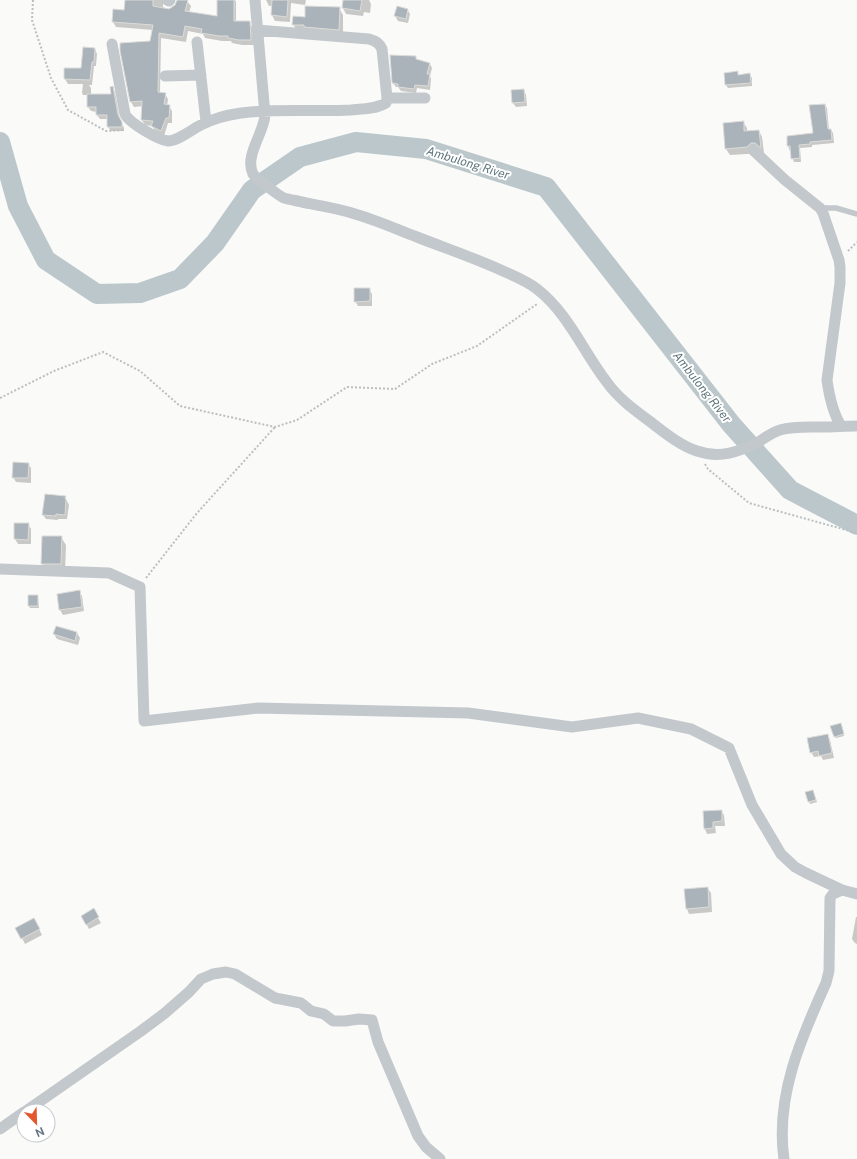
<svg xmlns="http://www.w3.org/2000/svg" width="857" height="1159" viewBox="0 0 857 1159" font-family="'Public Sans',sans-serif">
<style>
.shadow{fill:#0003}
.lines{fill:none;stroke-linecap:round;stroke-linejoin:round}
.river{stroke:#bbc7cb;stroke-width:20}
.building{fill:#aab3b9;stroke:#dcdcda}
.path{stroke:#bbbfc2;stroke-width:2;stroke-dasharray:2 2;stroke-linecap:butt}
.lane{stroke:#c3c8cc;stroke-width:5.5}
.street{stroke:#c3c8cc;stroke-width:11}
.labels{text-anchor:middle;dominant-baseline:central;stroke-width:4;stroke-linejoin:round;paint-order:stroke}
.water-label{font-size:12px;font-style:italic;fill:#60757c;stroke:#fff}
</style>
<rect width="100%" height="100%" fill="#fafaf8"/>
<path class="shadow" d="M126 0H166L163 3V7L165 8 171 9 175 7 178 0H185L187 1 191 6 189 13 218 18V0H235L236 2V22H249L252 27 254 45H242L232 43 231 41H222L205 38 203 34 188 31 186 42 161 38 160 93 165 94 168 99 167 106H169L172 111V123H168L164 136 156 132 152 126 145 125 142 120 143 106 134 107 131 102 151 42 153 30 116 27 113 22 125 12Z
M266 0H306L305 5 291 3 290 22 275 21 272 15 273 6H269Z
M344 0H369L371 4 370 13 364 12 363 16 346 14 343 8Z
M339 8 343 15V36L297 31 293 24 306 18Z
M407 9 410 14 408 23 398 21 395 16Z
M95 49 97 54 96 66H94L92 85H89L91 88V95H112V88L115 92 120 120 124 128V131H111L108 127V119H100L97 115V112L91 111 88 107V95H83L82 93 83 84H68L65 79 82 69Z
M415 57 417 60 430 64 432 68 430 76 431 79 430 90 417 88 416 93 401 91 398 87H396L393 83Z
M737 72 739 76 750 75 752 78V86L728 88 726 85Z
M524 90 526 95 527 106 516 107 513 103Z
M825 105 827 108 829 130H831L833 133 834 143 812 145V147L800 148 801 162H794L788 146 814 134Z
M743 122 747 128V132L759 131 762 137 764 153 730 155 726 149Z
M369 289 372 294V306H358L355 301Z
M28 464 31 468V483L16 482 13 477Z
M65 497 69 505 67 519H58V520L46 519 43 515Z
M28 524 31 529V544H18L15 539Z
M61 537 66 545 65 572 46 571 42 563Z
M79 591 82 596 84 611 63 615 60 610 58 595Z
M29 596H37L38 598 39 608H30L29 606Z
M77 633 80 638 78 645 57 639 54 634Z
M842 726 844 736 836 738 834 736Z
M827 735 830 740 834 758 823 760 821 756 814 757 811 752Z
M806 793H814L817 802 810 804Z
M721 811 724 815 725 826H715L716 833 707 834 705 829Z
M708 889 711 893 712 912 689 914 687 909Z
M93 910 101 923 89 929 82 916Z
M856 917H857V946V944L855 943 852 939Z
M34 919 42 935 25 944 17 928Z"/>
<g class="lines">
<path class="river" d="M0 142 18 206 46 260 97 294 140 293 180 279 215 243 252 190 300 157 356 142 426 149 546 187 731 424 790 490 857 525"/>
</g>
<path class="building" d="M125 0H153V6L169 9 175 5 177 0H188L185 11 217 16V0H234V21H250L251 40H239L228 38V36H219L201 33 202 29 185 26 183 37 159 33 158 92 166 93 164 104 170 105 169 118H166L161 131 151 126 153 121 141 120 142 101 130 102 120 51V43L150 41 153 25 112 22 113 9 124 10Z
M272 0H288L287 17 271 15Z
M343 0H362L360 11 342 8Z
M305 6 340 7 339 30 304 27V25H292L293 16 305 17Z
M397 6 408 9 406 19 394 16Z
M83 47 95 48 94 62H92L90 80 64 79V68H81Z
M390 55 416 56V59L430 63 427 74H430L428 86 415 85 414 89 398 87V84L392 83Z
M738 71V75L750 73 751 83 725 85 724 73Z
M113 86 118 115 122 122V127H107V115H96V107H87V94H111L110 87Z
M524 89 525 102 512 103 511 90Z
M825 104 828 129H831L832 140 810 142V144L799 145 800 158 791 159 790 146H787V136L813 133 809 105Z
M744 121V131L759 130 761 148 755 143H751L747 147 725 149 723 123Z
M354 288H370V301L354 302Z
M13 462 29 463 28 478H12Z
M45 494 66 496 65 499H66L65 515 56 514V516L42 515Z
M14 523H29L28 540 14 539Z
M42 536H62L61 564H41Z
M80 590 82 607 59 610 57 594Z
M28 595H38V606H28Z
M56 626 77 632 75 641 53 634Z
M841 723 844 734 834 737 830 726Z
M828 734 832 753 819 756 818 751 810 753 807 738Z
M813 790 816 800 808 802 805 792Z
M722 810V821L713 822V828L704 829 703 811Z
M708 887 709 907 686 909 684 889Z
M94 908 99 917 86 925 81 916Z
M34 918 40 929 21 939 15 928Z"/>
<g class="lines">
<path class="path" d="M33 0 32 20 51 78 68 110 106 131 125 130
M848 251 857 242
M0 398 54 371 103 352 140 371 180 406 275 427 297 420 347 387 395 389 432 364 477 346 537 304
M705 464 708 469 749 503 857 533
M146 578 197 513 275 427"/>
<path class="lane" d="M820 208H836L857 214"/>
<path class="street" d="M167 0 169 1 170 0
M255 0 265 115C264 133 244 156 253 174 256 178 279 196 284 198 291 200 299 201 306 203 322 206 339 209 355 214 376 220 396 229 417 237 445 248 475 258 503 271 514 276 527 281 537 289 568 313 583 351 606 381 617 397 633 409 648 420 664 432 679 445 697 451 720 459 739 452 760 441 766 437 773 432 780 430 794 426 808 427 822 427 834 427 845 426 857 426
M197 42 206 122
M112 44 125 114C129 123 159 140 168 141 178 141 192 129 201 125 214 118 227 115 241 113 278 108 314 112 351 110 363 109 376 109 386 103L387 98 382 49C379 43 376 41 369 39L257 30
M165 76 201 75
M387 98H425
M753 150 785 180 820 208 823 213 839 260 840 267V283L827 380C829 395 833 413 841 426
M0 569 109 573 140 587 144 721 258 708 468 713 572 727 638 718 691 729 729 748 752 805 781 854 795 867 806 873 842 890 857 894
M26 1111 141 1031 165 1013 189 992 201 979 213 974 226 972 235 974 275 998 301 1003 311 1011 324 1014 333 1021H345L359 1019 372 1020 378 1042 418 1136 426 1147 440 1159
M0 1129 24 1112
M784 1159C775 1097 801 1038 826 983L829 971 830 898 833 894 842 890"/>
</g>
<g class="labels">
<g class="water-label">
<text transform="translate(468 163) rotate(17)">Ambulong River</text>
<text transform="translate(702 387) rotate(52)">Ambulong River</text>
</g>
</g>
<g transform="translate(36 1123) rotate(157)"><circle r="19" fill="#ffffff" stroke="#c1c8cd"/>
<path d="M0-3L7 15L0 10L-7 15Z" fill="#e4572e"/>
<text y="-6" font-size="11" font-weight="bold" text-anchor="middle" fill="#657683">N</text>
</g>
</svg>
